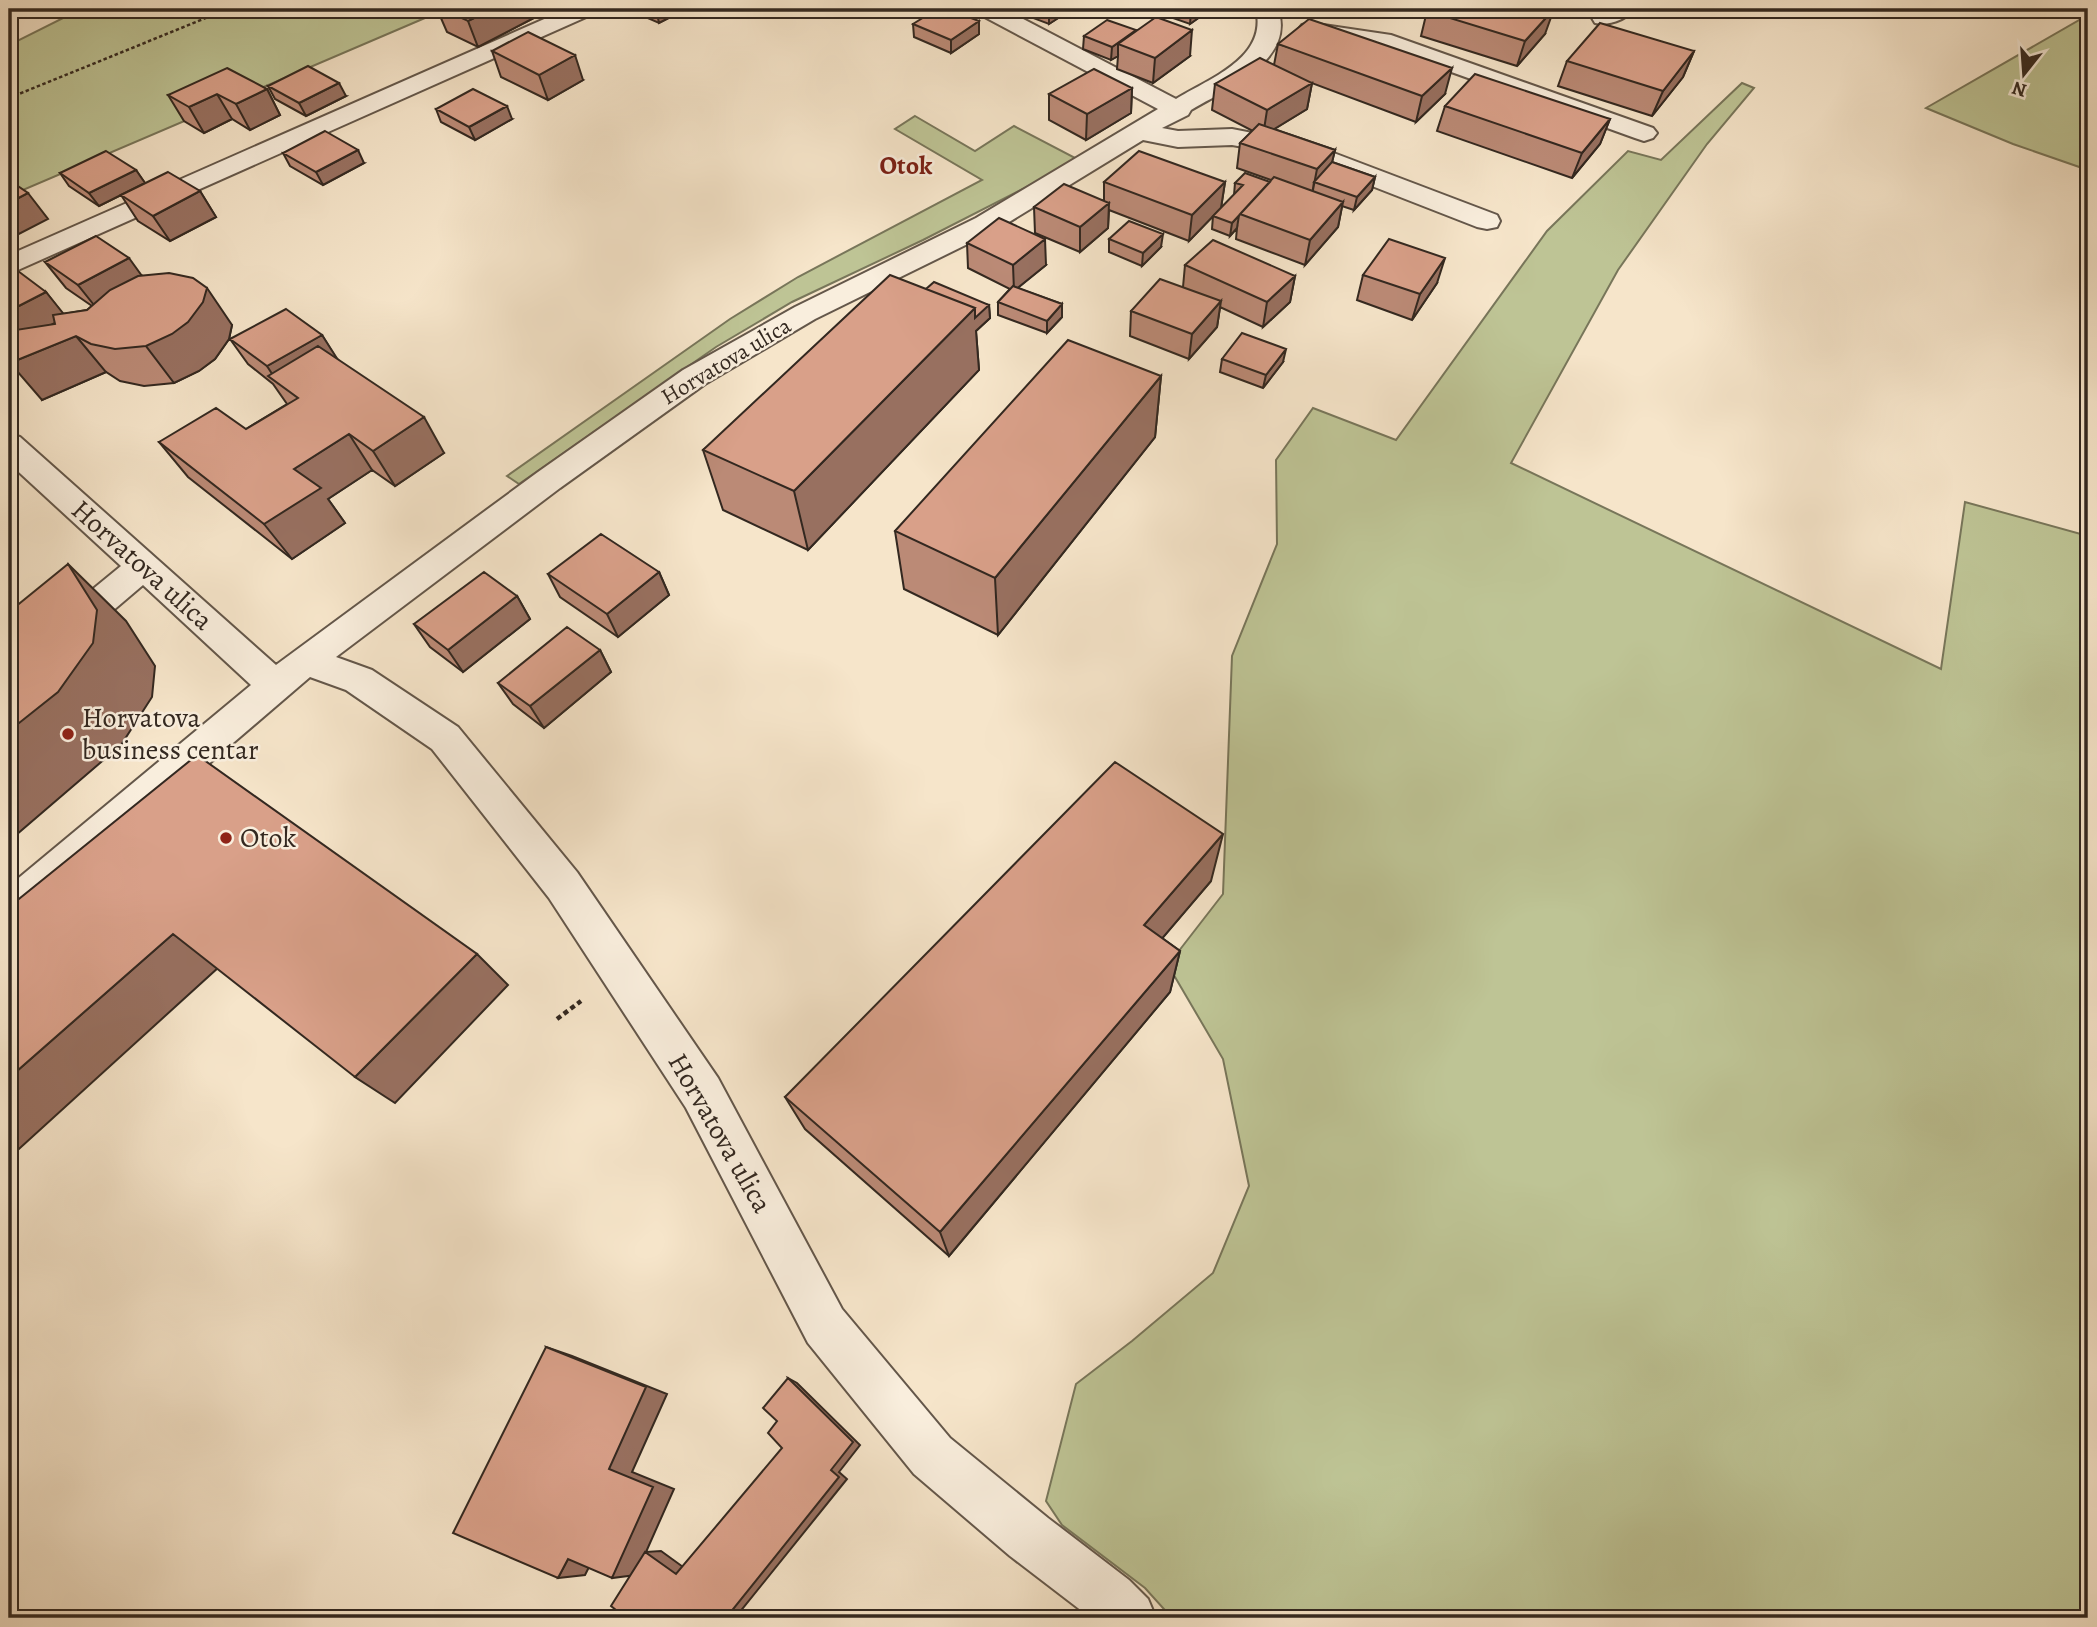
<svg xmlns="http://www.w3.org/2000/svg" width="2097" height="1627" viewBox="0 0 2097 1627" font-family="Alegreya,serif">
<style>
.green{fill:#bec495;stroke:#78765a;stroke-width:2}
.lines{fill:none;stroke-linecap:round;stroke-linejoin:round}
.minor-casing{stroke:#64574a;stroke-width:4}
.path-far1{stroke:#332820;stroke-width:2.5;stroke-dasharray:3.5 2.5;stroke-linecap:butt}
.path{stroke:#332820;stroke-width:4.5;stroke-dasharray:5 3.5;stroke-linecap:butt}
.minor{fill:#f9eedd;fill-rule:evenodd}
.wall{fill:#bb8a76;stroke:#332820;stroke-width:2}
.shaded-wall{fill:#987060;stroke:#332820;stroke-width:2}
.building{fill:#d9a089;stroke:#332820;stroke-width:2}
.poi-dot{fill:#8f2418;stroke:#f9eedd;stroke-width:2.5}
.labels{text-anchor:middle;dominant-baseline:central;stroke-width:5;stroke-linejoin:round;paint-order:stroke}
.far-street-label{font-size:23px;fill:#332820;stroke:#f9eedd}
.far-quarter-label{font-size:26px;font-weight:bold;fill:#7a1f14;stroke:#f9eedd}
.street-label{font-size:28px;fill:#332820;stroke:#f9eedd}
.poi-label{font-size:28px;fill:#332820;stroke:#f9eedd;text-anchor:start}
</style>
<rect width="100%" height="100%" fill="#f6e5ca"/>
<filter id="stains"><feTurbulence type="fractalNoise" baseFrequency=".00286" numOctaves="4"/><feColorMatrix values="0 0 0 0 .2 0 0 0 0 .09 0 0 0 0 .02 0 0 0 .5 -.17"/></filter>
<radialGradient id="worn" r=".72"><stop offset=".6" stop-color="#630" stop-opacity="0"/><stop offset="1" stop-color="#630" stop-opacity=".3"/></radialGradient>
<path class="green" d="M81 9H446L9 196V45Z
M2088 15V170L2013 144 1926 108Z
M1742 83 1754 88 1707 144 1618 270 1511 463 1941 669 1965 502 2088 536V1618H1172L1145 1588 1062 1525 1046 1501 1076 1384 1132 1341 1213 1273 1249 1186 1223 1059 1168 965 1223 894 1232 656 1277 544 1276 460 1313 408 1396 440 1547 231 1628 151 1661 160Z
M915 116 975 151 1014 126 1079 160 923 240 792 302 716 347 519 484 507 476 730 319 798 277 982 180 895 129Z"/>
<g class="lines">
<g class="minor-casing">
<path id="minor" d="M567 9H596L593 14 9 274V255Z
M976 9H1004L1176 99C1210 78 1268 58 1256 9H1278C1296 61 1226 89 1191 110L1188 115 1162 128 1178 131 1232 129 1310 144 1497 215 1500 221 1497 227 1487 229 1477 227 1295 156 1232 145 1178 147 1143 140 996 230 815 319 705 384 560 488 336 657 372 670 458 727 577 872 718 1078 842 1309 950 1438 1048 1518 1129 1580 1148 1599 1156 1618H1091L1010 1556 914 1474 808 1343 686 1108 549 898 432 749 346 690 310 677 23 923 9 928V886L251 685 143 585 22 688 9 692V658L121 566 9 463V434L20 437 276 665 538 472 683 370 795 307 976 218 1158 109 979 14Z
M1605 9H1634C1626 20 1608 26 1595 23L1592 18Z
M1310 23 1391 35 1653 128 1657 133 1653 138 1644 141 1635 138 1379 46 1302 35 1298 30 1302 25Z"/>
</g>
<path class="path-far1" d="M9 98 228 9"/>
<path class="path" d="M557 1019 581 1001"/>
<use href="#minor" class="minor"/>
</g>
<path class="wall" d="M437 9H551L478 47 447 32Z
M627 9H686L659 23Z
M864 9H882L873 13Z
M1012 9H1072L1049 24 1012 10Z
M1150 9H1211L1190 24 1150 10Z
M1427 11 1545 34 1517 66 1421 36Z
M979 21V34L951 53 914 37 913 24Z
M1084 36 1190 56 1153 83 1117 69 1118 56 1111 60 1083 49Z
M1278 44 1445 94 1416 122 1312 83 1307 109 1274 129 1335 150 1332 162 1375 177 1372 190 1354 210 1342 206 1338 227 1305 265 1236 239 1237 228 1230 236 1212 229 1213 216 1218 211 1189 241 1109 210 1108 228 1080 252 1035 233 1034 207 1104 200V182H1225L1221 208 1234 195 1235 183 1270 182 1271 180 1237 168 1240 143 1253 131 1212 110 1215 84 1274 65Z
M492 51 583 80 548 100 501 77Z
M1694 51 1683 77 1652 116 1558 86 1567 61Z
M268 86 346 96 306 116 275 99Z
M1132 88 1131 113 1086 140 1049 120V94Z
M267 89 280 115 250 130 232 119 204 133 184 121 168 95Z
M1445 106 1610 119 1600 144 1572 178 1437 131Z
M436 109 512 119 475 140 441 122Z
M283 153 364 163 323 185 290 166Z
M136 170 145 183 99 206 69 186 60 173Z
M200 191 216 217 170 241 138 221 121 195Z
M1109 239 1161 247 1142 266 1109 252Z
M967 243 1046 265 1017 288 1062 304V317L1047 333 998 315V302L1010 289 968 268Z
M45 262 141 275 232 325 229 339 215 359 199 371 174 383 144 386 120 381 106 372 42 400 46 292 63 314 87 310 92 306 66 288Z
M1185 265 1295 276 1290 302 1263 327 1220 307 1217 327 1189 359 1130 336 1131 311 1183 287Z
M1363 275 1437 283 1412 320 1357 300Z
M926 289 989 305 990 318 976 331 979 370 808 550 723 510 703 450Z
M322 335 336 358 444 453 395 486 372 470 328 499 345 523 292 559 188 477 159 442 246 429 287 404 273 384 248 364 230 339Z
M1222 359 1283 362 1263 388 1220 372Z
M1161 376 1155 437 998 635 904 589 895 531Z
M659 572 669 595 618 637 560 597 548 574Z
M517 596 530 619 463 672 430 647 414 624Z
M600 650 611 672 544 728 513 704 498 683Z
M1211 881 1162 938 1180 951 1170 992 949 1256 805 1129 785 1097Z"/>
<path class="shaded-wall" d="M493 9H551L478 47 468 21Z
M656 9H686L659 23Z
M873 9H882L873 13Z
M1049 9H1072L1049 24Z
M1195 9H1211L1190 24 1191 12Z
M1554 9 1545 34 1517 66 1525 41Z
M979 21V34L951 53V40Z
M1136 30 1118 44V56L1111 60 1112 47Z
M1192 30 1190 56 1153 83 1155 58Z
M1694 51 1683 77 1652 116 1663 91Z
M575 55 583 80 548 100 539 75Z
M1452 68 1445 94 1416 122 1422 96Z
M339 83 346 96 306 116 299 103Z
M1312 83 1307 109 1263 136 1267 110Z
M1132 88 1131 113 1086 140 1087 114Z
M267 89 280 115 250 130 236 104Z
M217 94 232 119 204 133 189 107Z
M507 106 512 119 475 140 469 127Z
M1610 119 1600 144 1572 178 1582 153Z
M358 150 364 163 323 185 316 172Z
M1335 150 1329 175 1314 182 1312 195 1317 169Z
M136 170 145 183 99 206 89 193Z
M1375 177 1372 190 1354 210 1357 197Z
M1225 182 1221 208 1189 241 1192 215Z
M200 191 216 217 170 241 153 216Z
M28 193 48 219 9 239V203Z
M1343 202 1338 227 1305 265 1310 240Z
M1109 203 1108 228 1080 252V227Z
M1239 215 1237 228 1230 236 1232 223Z
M1163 234 1161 247 1142 266 1143 253Z
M1045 239 1046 265 1014 291 1013 265Z
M129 258 147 283 98 310 78 285Z
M1445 258 1437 283 1412 320 1420 294Z
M1295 276 1290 302 1263 327 1267 302Z
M207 288 232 325 229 339 215 359 199 371 174 383 146 346Z
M46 292 66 317 14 345 9 339V311Z
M1221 301 1217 327 1189 359 1192 334Z
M1062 304V317L1047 333V321Z
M989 305 990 318 976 331 979 370 808 550 794 491 975 308Z
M322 335 338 360 278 383 267 366Z
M76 336 106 372 42 400 10 363Z
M1286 349 1283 362 1263 388 1266 375Z
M1161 376 1155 437 998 635 995 578Z
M424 417 444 453 395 486 373 451Z
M349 434 372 470 328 499 345 523 292 559 264 524 294 469Z
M68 564 126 621 155 666 152 697 121 745 9 841V731Z
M659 572 669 595 618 637 607 614Z
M517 596 530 619 463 672 448 650Z
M600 650 611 672 544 728 530 706Z
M1223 834 1211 881 1137 968 1144 925Z
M173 934 220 966 9 1158V1078Z
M1180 951 1170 992 949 1256 940 1232Z
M477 954 508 985 395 1103 355 1077Z
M546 1347 572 1356 667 1394 632 1472 674 1489 646 1552 661 1551 690 1572 676 1574 636 1575 612 1578 609 1469Z
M788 1378 797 1383 860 1445 839 1472 847 1479 735 1618H726L831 1470Z
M594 1557 585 1575 558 1578 568 1559Z"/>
<path class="building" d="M442 9H493L468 21Z
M937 9H947L979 21 951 40 913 24Z
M1183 9H1195L1191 12Z
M1430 9H1554L1525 41 1427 11Z
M1156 17 1192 30 1155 58 1118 44Z
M1309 19 1452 68 1422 96 1278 44Z
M1107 20 1136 30 1112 47 1084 36Z
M1600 23 1694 51 1663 91 1567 61Z
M528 32 575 55 539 75 492 51Z
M1260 58 1312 83 1267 110 1215 84Z
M308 66 339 83 299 103 268 86Z
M227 68 267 89 236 104 217 94 189 107 168 95Z
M1094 69 1132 88 1087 114 1049 94Z
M1475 74 1610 119 1582 153 1445 106Z
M473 89 507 106 469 127 436 109Z
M1259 124 1335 150 1317 169 1240 143Z
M325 131 358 150 316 172 283 153Z
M106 151 136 170 89 193 60 173Z
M1139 151 1225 182 1192 215 1104 182Z
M1332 162 1375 177 1357 197 1314 182Z
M168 172 200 191 153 216 121 195Z
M1245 173 1270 182 1232 223 1213 216 1243 185 1235 183Z
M1274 177 1343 202 1310 240 1240 214Z
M9 180 28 193 9 203Z
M1064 184 1109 203 1080 227 1034 207Z
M999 218 1045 239 1013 265 967 243Z
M1129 221 1163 234 1143 253 1109 239Z
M96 236 129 258 78 285 45 262Z
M1389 239 1445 258 1420 294 1363 275Z
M1213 240 1295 276 1267 302 1185 265Z
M14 268 46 292 9 311V271Z
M169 273 193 278 207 288 203 302 188 322 172 334 146 346 115 349 91 344 76 336 10 363 9 331 55 324 53 315 87 310 110 290 138 276Z
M890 275 975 308 794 491 703 450Z
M1160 279 1221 301 1192 334 1131 311Z
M934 282 989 305 975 318V308L926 289Z
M1013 286 1062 304 1047 321 998 302Z
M286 309 322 335 267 366 230 339Z
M1242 333 1286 349 1266 375 1222 359Z
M1068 340 1161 376 995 578 895 531Z
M318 346 424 417 373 451 349 434 294 469 321 488 264 524 159 442 216 408 246 429 298 398 268 376Z
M601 534 659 572 607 614 548 574Z
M68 564 97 610 93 643 58 692 9 731V612Z
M484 572 517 596 448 650 414 624Z
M567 627 600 650 530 706 498 683Z
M197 755 477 954 355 1077 173 934 9 1078V907Z
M1115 762 1223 834 1144 925 1180 951 940 1232 785 1097Z
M546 1347 646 1387 609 1469 653 1487 612 1578 568 1559 558 1578 453 1533Z
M788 1378 853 1442 831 1470 839 1477 726 1618H626L611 1606 645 1552 676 1574 782 1448 768 1433 777 1421 763 1408Z"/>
<g class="poi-dot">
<circle cx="68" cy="734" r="7"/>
<circle cx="226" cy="838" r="7"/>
</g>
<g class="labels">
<g class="far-street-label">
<text transform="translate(726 361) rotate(-31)">Horvatova ulica</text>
</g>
<g class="far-quarter-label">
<text x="906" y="165">Otok</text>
</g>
<g class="street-label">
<text transform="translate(142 565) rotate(42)">Horvatova ulica</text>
<text transform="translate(720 1133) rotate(60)">Horvatova ulica</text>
</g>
<g class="poi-label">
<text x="82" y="718">Horvatova<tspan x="82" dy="32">business centar</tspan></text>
<text x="240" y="838">Otok</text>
</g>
</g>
<rect width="2097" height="1627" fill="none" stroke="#f6e5ca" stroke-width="35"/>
<rect x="10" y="10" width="2076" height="1606" fill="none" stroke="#332820" stroke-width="3.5"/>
<rect x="18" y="18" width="2062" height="1592" fill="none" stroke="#332820" stroke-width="2"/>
<g transform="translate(2024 74) rotate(197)" stroke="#f9eedd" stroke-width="5" paint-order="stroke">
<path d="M0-5L12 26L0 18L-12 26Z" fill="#332820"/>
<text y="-10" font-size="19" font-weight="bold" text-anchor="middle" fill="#332820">N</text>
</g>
<rect width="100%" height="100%" filter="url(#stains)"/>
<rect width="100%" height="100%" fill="url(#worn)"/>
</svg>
